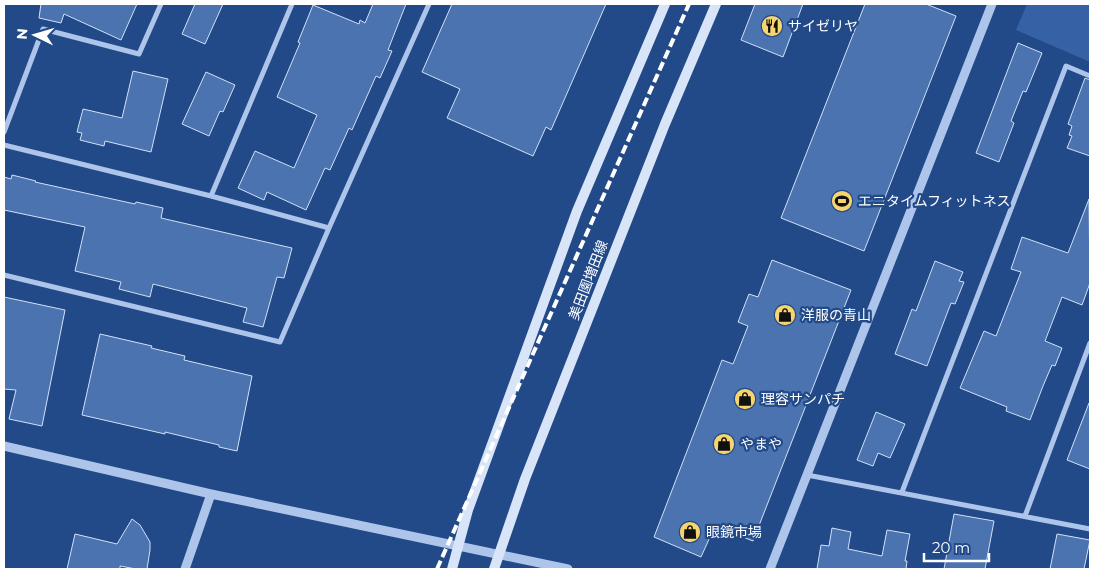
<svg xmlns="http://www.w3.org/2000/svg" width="1094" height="573" viewBox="0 0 1094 573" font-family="Montserrat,'Noto Sans JP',sans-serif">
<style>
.green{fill:#3662a5}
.building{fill:#4b73b0;stroke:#d1e1f7}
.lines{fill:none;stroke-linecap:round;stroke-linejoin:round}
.minor{stroke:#adc5ea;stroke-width:5}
.tertiary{stroke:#adc5ea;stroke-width:9}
.secondary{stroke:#d8e4f8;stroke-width:10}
.rail{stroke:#fff;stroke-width:4;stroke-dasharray:9 4;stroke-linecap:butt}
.labels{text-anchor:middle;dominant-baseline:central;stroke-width:4.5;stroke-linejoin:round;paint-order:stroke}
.poi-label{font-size:14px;fill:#fff;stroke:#224988;text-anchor:start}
.street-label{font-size:14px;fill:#fff;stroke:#224988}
</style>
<rect width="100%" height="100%" fill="#224988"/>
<path class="green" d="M1027 4H1090V62L1016 30Z"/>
<path class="building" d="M41 4H137L121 40 64 14 61 23 39 18Z
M195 4H223L205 44 182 34Z
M373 4H406L388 50 392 51 380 78 376 76 352 130 349 128 330 170 325 168 306 210 267 192 264 200 238 188 255 151 294 168 317 115 277 97 300 43 298 42 313 5 359 24 360 20 365 23Z
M452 4H606L551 130 546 127 533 156 447 118 460 89 422 72Z
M755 4H803L783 57 741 40Z
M865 4H926L956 16 864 251 781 218Z
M1018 43 1042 53 1026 92 1023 91 1011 121 1014 123 999 162 976 153Z
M133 71 168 79 151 152 105 141 104 146 80 140 82 133 77 132 83 109 122 118Z
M206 72 235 85 223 112 220 111 209 136 182 124Z
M1085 78 1090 80V156L1067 148 1072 136 1069 135 1072 126 1068 124Z
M12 175 36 181 35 182 135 204 136 202 163 208 161 218 292 248 284 278 277 277 263 327 243 322 247 308 153 284 150 297 119 289 121 282 75 271 85 227 4 210V177L11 179Z
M1089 199 1090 283 1082 305 1062 297 1045 341 1062 348 1055 366 1052 365 1043 386 1030 420 1006 411 1007 407 960 388 984 331 996 336 1021 272 1011 269 1022 237 1068 253Z
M772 260 851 290 753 541 715 526 701 557 654 537 722 360 733 364 748 326 738 322 749 294 758 297Z
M935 261 963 272 959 281 964 282 955 304 951 303 927 366 895 354 912 309 916 311Z
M4 297 65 310 42 426 9 419 16 390 4 389Z
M100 334 152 346 151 348 185 356 184 360 252 376 237 451 219 447V445L165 432V434L82 415Z
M1089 403 1090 404V469L1067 460Z
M876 412 905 424 890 458 878 453 873 466 857 460Z
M954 514 994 521 985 569H944Z
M132 519 140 525 150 542V550L147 569H136L120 566V569H67L75 534 117 544Z
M832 528 851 532 848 549 882 556 887 530 910 534 905 561H907L906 569H817L821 545 829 546Z
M1057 534 1090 540 1084 569H1050Z"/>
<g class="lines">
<path class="minor" d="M4 132 43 29 139 54 161 4
M4 145 211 196 329 228
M211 196 292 4
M4 275 280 342 329 228 429 4
M807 475 1090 529
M902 492 1066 66 1090 76
M1025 516 1090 343"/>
<path class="tertiary" d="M4 446 211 494 568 569
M185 569 211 494
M770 569 992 4"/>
<path class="secondary" d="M452 569 468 510 577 211 665 4
M494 569 525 479 665 124 716 4"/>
<path class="rail" d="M437 569 689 4"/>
</g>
<defs>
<g id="restaurant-disc" transform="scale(1.125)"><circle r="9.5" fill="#f6d56f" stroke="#224988"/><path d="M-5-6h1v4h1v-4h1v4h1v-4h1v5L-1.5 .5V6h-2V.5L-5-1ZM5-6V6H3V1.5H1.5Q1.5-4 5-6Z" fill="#111"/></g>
<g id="stadium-disc" transform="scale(1.125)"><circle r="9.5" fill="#f6d56f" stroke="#224988"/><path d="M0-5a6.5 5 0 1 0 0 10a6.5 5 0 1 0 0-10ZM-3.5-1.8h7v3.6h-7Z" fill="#111"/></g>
<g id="shop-disc" transform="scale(1.125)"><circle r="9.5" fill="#f6d56f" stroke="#224988"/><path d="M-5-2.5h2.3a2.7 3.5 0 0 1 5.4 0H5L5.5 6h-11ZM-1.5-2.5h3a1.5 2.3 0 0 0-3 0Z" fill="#111"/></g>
</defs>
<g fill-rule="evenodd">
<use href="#restaurant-disc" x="772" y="26"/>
<use href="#stadium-disc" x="842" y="201"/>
<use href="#shop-disc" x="785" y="315"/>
<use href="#shop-disc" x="745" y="399"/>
<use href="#shop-disc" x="724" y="444"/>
<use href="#shop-disc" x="690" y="532"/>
</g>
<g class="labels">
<g class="poi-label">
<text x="788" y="26">サイゼリヤ</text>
<text x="858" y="201">エニタイムフィットネス</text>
<text x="801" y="315">洋服の青山</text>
<text x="761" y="399">理容サンパチ</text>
<text x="740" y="444">やまや</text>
<text x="706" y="532">眼鏡市場</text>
</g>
<g class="street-label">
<text transform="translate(588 280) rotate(-69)">美田園増田線</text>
</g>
</g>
<rect width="1094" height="573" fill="none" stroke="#ffffff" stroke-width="10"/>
<g transform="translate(35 35) rotate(275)" stroke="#224988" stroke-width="4" paint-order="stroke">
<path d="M0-4L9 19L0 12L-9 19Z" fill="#ffffff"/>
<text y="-8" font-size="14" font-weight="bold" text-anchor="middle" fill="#ffffff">N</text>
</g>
<path d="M924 553v8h65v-8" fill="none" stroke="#ffffff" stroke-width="2.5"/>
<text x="932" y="553" font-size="15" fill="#ffffff" stroke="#224988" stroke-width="4" paint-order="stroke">20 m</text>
</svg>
